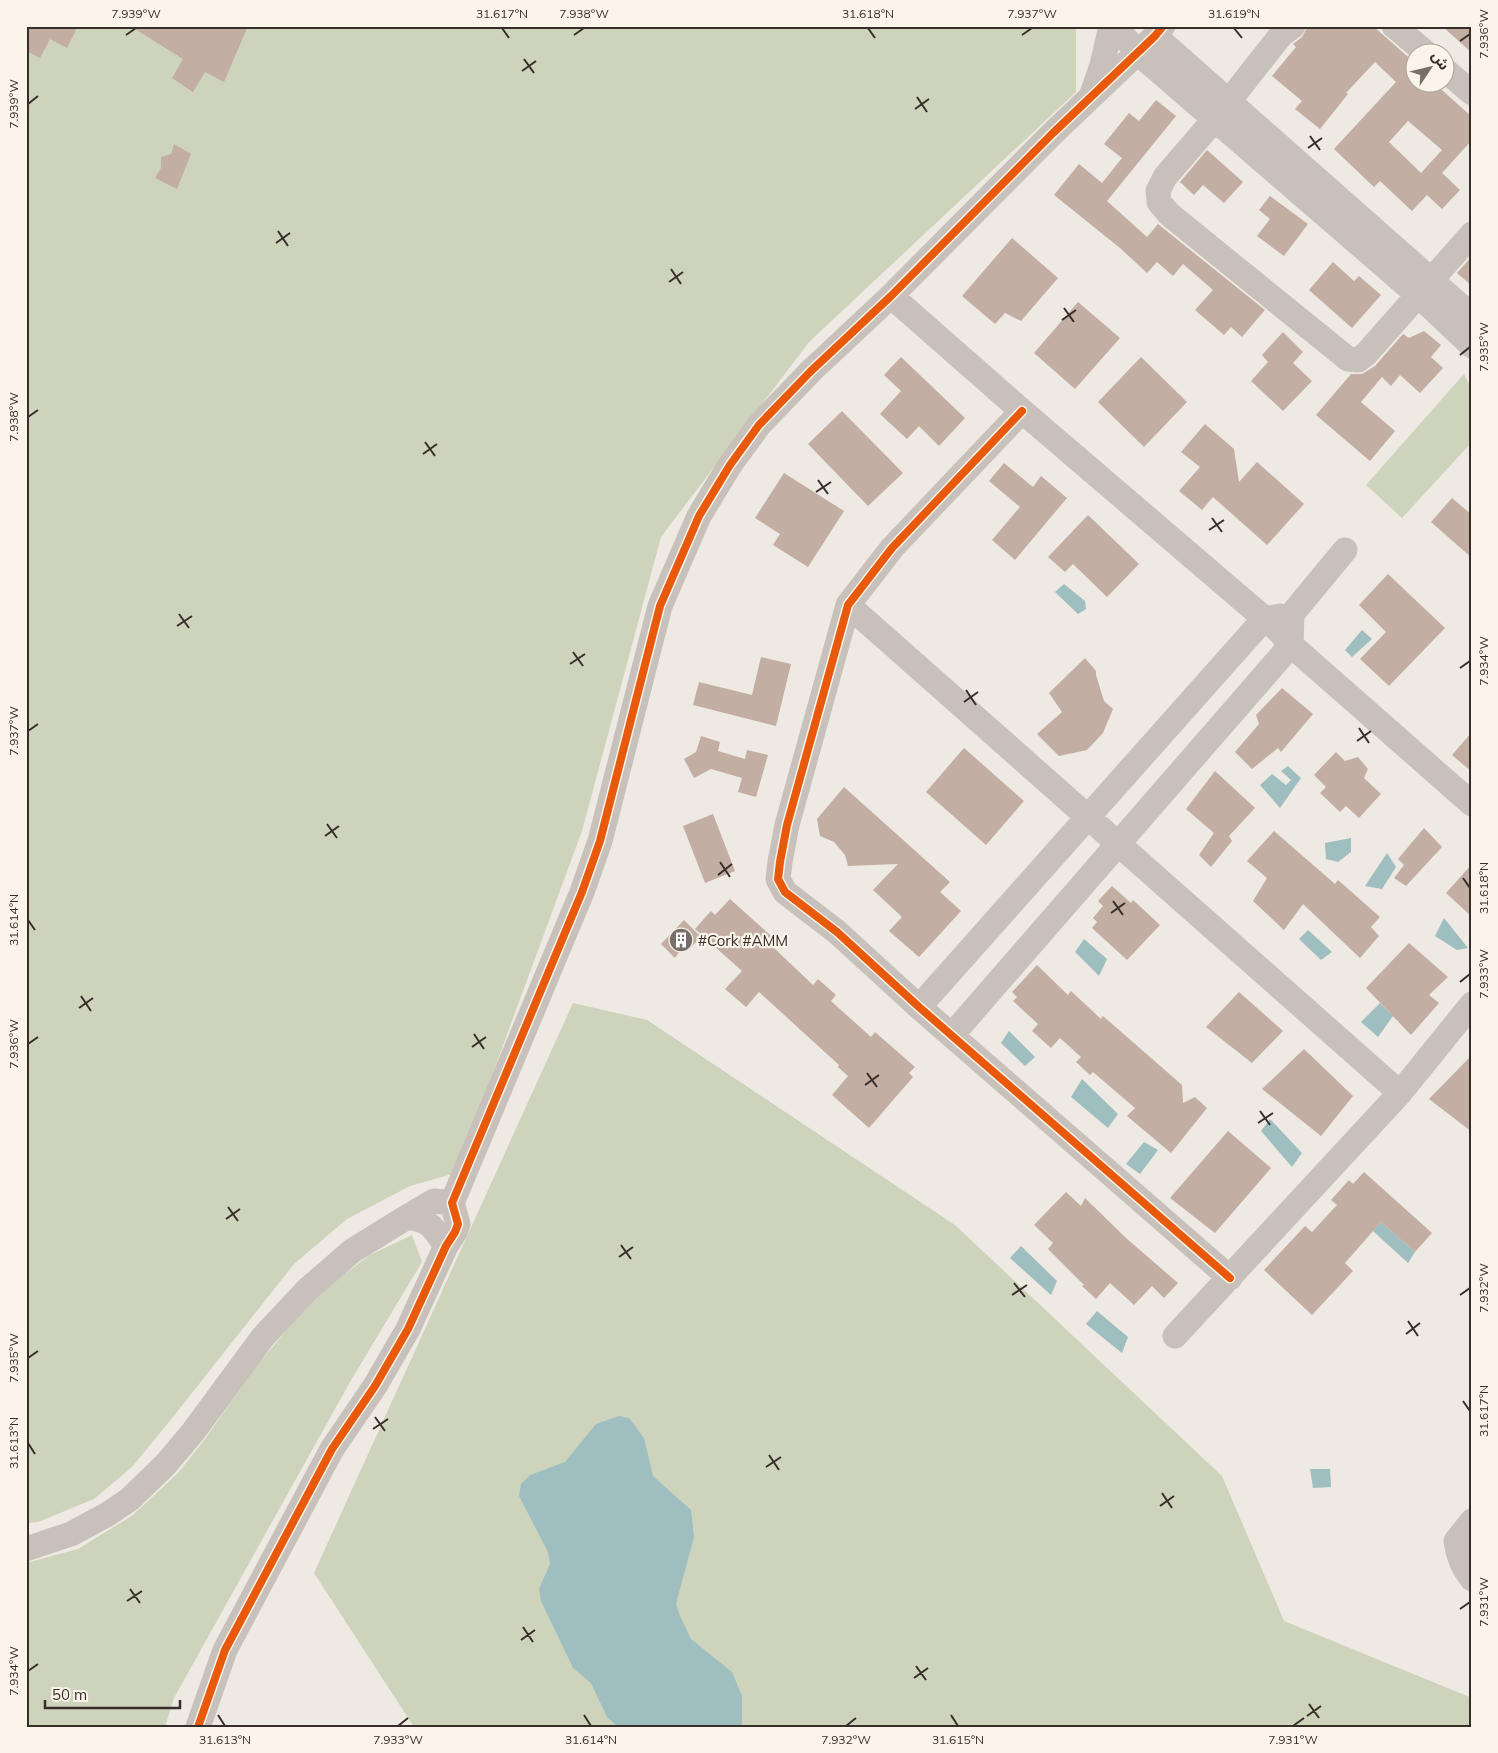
<svg xmlns="http://www.w3.org/2000/svg" width="1498" height="1753" viewBox="0 0 1498 1753" font-family="Mulish,'Noto Sans Arabic',sans-serif">
<style>
.green{fill:#ced4bc}
.water{fill:#9ebec0}
.building{fill:#c2aea3;fill-rule:evenodd}
.lines{fill:none;stroke-linecap:round;stroke-linejoin:round}
.minor{stroke:#c8c1bb;stroke-width:25}
.cycleway-casing{stroke:#faf4ea;stroke-width:11}
.cycleway{stroke:#e8590c;stroke-width:8}
.ticks{fill:none;stroke:#382e29;stroke-width:2}
.labels{text-anchor:middle;dominant-baseline:central;stroke-width:4.5;stroke-linejoin:round;paint-order:stroke}
.poi-label{font-size:15px;fill:#382e29;stroke:#faf4ea;text-anchor:start}
.neatline{fill:none;stroke:#382e29;stroke-width:2}
.ticks-label{font-size:12px;text-anchor:middle;fill:#382e29}
</style>
<rect width="100%" height="100%" fill="#eee9e2"/>
<path class="green" d="M26 26H1076V92L809 342 661 537 582 831 456 1173 410 1186 347 1219 294 1264 169 1422 132 1467 94 1499 38 1522 26 1523Z
M1464 374 1472 390V442L1402 518 1366 485Z
M573 1003 647 1020 955 1225 1222 1476 1284 1621 1472 1698V1727H414L314 1573Z
M412 1235 422 1262 350 1382 174 1698 165 1727H26V1563L78 1549 133 1515 178 1473 205 1439 252 1372 299 1315 331 1284 370 1255Z"/>
<path class="water" d="M1064 584 1085 601 1086 609 1078 614 1055 592Z
M1362 630 1372 639 1352 657 1345 650Z
M1288 766 1301 778 1280 808 1260 785 1272 774 1286 785 1291 780 1281 771Z
M1351 838V852L1338 862 1326 859 1325 843Z
M1387 853 1396 867 1382 889 1365 886Z
M1444 918 1468 948 1457 950 1435 936Z
M1308 930 1332 952 1321 960 1299 939Z
M1084 939 1107 959 1099 976 1075 952Z
M1380 1003 1393 1016 1378 1037 1361 1022Z
M1009 1031 1035 1057 1025 1066 1001 1043Z
M1082 1079 1118 1114 1108 1128 1071 1097Z
M1270 1119 1302 1153 1292 1167 1261 1131Z
M1144 1142 1158 1150 1140 1174 1126 1164Z
M1381 1222 1415 1252 1408 1263 1373 1231Z
M1021 1246 1057 1281 1051 1295 1010 1258Z
M1097 1311 1128 1337 1122 1353 1086 1324Z
M619 1416 629 1418 644 1438 653 1476 691 1510 694 1537 676 1604 680 1616 691 1639 732 1672 742 1696V1727H618L607 1717 591 1683 573 1668 541 1601 539 1589 550 1564 548 1552 519 1496 521 1484 530 1475 565 1462 596 1424Z
M1310 1469H1330L1331 1487 1313 1488Z"/>
<path class="building" d="M26 26H78L67 48 50 39 40 58 26 51Z
M130 26H248L224 82 205 72 193 92 172 78 183 59Z
M1308 26H1373L1416 64V82H1433L1472 117V140L1442 173 1460 190 1442 209 1427 195 1412 211 1380 181 1374 187 1334 149 1396 82 1375 62 1346 93 1348 94 1320 129 1295 109 1302 101 1272 76 1296 47 1293 44 1302 37ZM1408 121 1442 150 1421 173 1389 142Z
M1442 26H1472V53Z
M1156 100 1176 116 1107 201 1147 237 1158 224 1265 310 1242 337 1231 327 1224 335 1195 310 1213 290 1183 264 1173 276 1157 262 1147 273 1120 248 1054 195 1079 164 1102 183 1122 158 1104 144 1129 113 1139 121Z
M174 144 191 154 177 189 155 178 161 168V157L171 154Z
M1207 150 1243 182 1224 203 1203 185 1194 195 1180 182Z
M1270 196 1308 224 1284 256 1257 236 1270 219 1259 210Z
M1012 238 1058 278 1021 321 1005 313 995 324 962 296Z
M1472 256V286L1457 273Z
M1333 262 1354 281 1359 276 1381 295 1352 328 1309 290Z
M1078 302 1120 338 1075 389 1034 353Z
M1424 331 1441 345 1431 357 1443 368 1420 393 1400 375 1391 386 1382 377 1361 402 1395 431 1370 461 1316 415 1351 374H1362L1375 366 1403 334 1409 338Z
M1283 332 1303 352 1293 363 1312 381 1283 411 1251 381 1268 362 1262 355Z
M901 357 965 418 939 446 919 426 907 439 880 414 901 391 884 375Z
M1141 357 1187 402 1144 447 1098 402Z
M842 411 903 473 868 506 808 444Z
M1205 424 1234 449 1239 482 1257 462 1304 504 1267 545 1213 497 1202 510 1179 491 1200 467 1181 452Z
M1004 463 1033 487 1041 476 1067 498 1015 560 992 540 1020 507 989 481Z
M784 473 844 511 808 567 773 545 780 534 755 518Z
M1452 498 1472 515V558L1431 522Z
M1088 515 1139 564 1107 597 1073 564 1065 572 1048 557Z
M1388 574 1445 628 1389 686 1360 659 1386 632 1359 605Z
M761 657 791 664 776 726 693 705 699 682 752 695Z
M1085 658 1096 671V675L1104 701 1113 709 1103 733 1087 750 1059 756 1037 734 1062 712 1049 693Z
M1282 688 1313 714 1281 752 1278 748 1252 769 1235 752 1259 724 1256 715Z
M1472 732V772L1452 755Z
M701 736 720 742 718 751 745 759 747 750 768 755 756 797 738 792 742 778 711 769 694 778 684 759 696 752Z
M964 748 1024 801 986 845 926 792Z
M1336 752 1345 761 1358 757 1368 769 1364 778 1381 794 1359 818 1346 806 1340 812 1320 793 1326 787 1314 775Z
M1215 771 1255 808 1229 836 1232 841 1211 867 1199 855 1214 833 1186 809Z
M844 787 950 882 940 892 961 911 919 957 889 931 902 917 873 890 898 864 848 866 845 855 834 842 820 836 817 819Z
M713 814 735 871 705 883 683 826Z
M1424 828 1442 847 1406 886 1394 878 1404 865 1398 859Z
M1274 831 1335 884 1338 880 1380 917 1371 927 1379 936 1360 958 1303 904 1284 930 1253 901 1267 878 1247 861Z
M1472 864V917L1446 893Z
M1112 886 1131 903 1133 900 1160 925 1127 960 1092 928 1097 922 1093 918 1103 906 1098 901Z
M730 899 779 943 774 948 813 985 818 979 836 995 831 1001 871 1037 875 1032 915 1067 909 1073 913 1077 869 1128 832 1095 848 1076 838 1067 839 1065 759 992 746 1007 725 989 742 971 695 929 711 911 715 915Z
M684 920 701 937 688 950 683 946 675 958 661 944Z
M1409 943 1448 977 1429 995 1439 1003 1411 1035 1366 988Z
M1037 965 1068 995 1071 991 1101 1019 1103 1016 1182 1085 1183 1103 1195 1097 1207 1108 1171 1153 1127 1116 1135 1108 1093 1072 1090 1075 1076 1062 1081 1057 1060 1038 1051 1048 1032 1031 1038 1024 1013 1001 1017 997 1012 992Z
M1239 992 1283 1031 1252 1063 1206 1027Z
M1304 1049 1353 1096 1321 1136 1262 1089Z
M1472 1055V1132L1429 1099Z
M1228 1131 1271 1168 1215 1233 1170 1198Z
M1364 1172 1432 1233 1415 1252 1381 1222 1345 1263 1353 1271 1312 1315 1264 1270 1305 1226 1312 1232 1337 1205 1331 1200 1349 1180 1353 1184Z
M1066 1192 1081 1206 1085 1198 1126 1238 1178 1283 1164 1298 1152 1286 1134 1305 1110 1283 1096 1299 1082 1286 1084 1285 1048 1249 1053 1243 1034 1225Z"/>
<g class="lines">
<path class="minor" d="M1115 26 1138 53 1419 296 1472 346
M1293 26 1281 35 1214 120 1165 177 1158 191 1159 202 1169 214 1348 359 1358 360 1366 354 1472 234
M1394 26 1425 52
M1155 36 1472 316
M1446 71 1472 93
M1092 94 1102 65 1111 26
M891 296 1022 411 1278 630 1291 645 1472 804
M1022 411 892 548 848 605 787 825 780 862 778 879 785 892 837 932 919 1007 1230 1278
M848 605 1400 1093
M919 1007 1264 619 1280 616
M952 1035 1291 645 1292 614 1345 550
M407 1217C431 1221 432 1226 446 1246
M1175 1336 1400 1093 1472 1004
M1472 1521 1456 1541C1458 1556 1462 1567 1472 1579
M26 1549 71 1534 108 1514 130 1499 166 1464 193 1432 263 1337 308 1289 352 1251 407 1217 434 1201 452 1203
M198 1727 225 1650 332 1449 375 1386 408 1329 446 1246 455 1232 458 1224 452 1203 582 892 600 841 660 606 699 516 730 465 759 425 811 371 891 296 1053 133 1155 36 1163 26"/>
<g class="cycleway-casing">
<path id="cycleway" d="M1022 411 892 548 848 605 787 825 780 862 778 879 785 892 837 932 919 1007 1230 1278
M198 1727 225 1650 332 1449 375 1386 408 1329 446 1246 455 1232 458 1224 452 1203 582 892 600 841 660 606 699 516 730 465 759 425 811 371 891 296 1053 133 1155 36 1163 26"/>
</g>
<use href="#cycleway" class="cycleway"/>
</g>
<path class="ticks" d="M502 28 509 38M868 28 875 38M1234 28 1242 38M126 35 136 28M574 35 584 28M1022 35 1032 28M1460 41 1470 34M524 59 534 73M522 71 536 61M917 97 927 112M28 104 38 96M915 109 929 99M1310 136 1320 150M1308 148 1322 138M278 231 288 246M276 243 290 233M671 269 681 284M669 282 683 272M1064 308 1074 322M1062 320 1076 310M1460 355 1470 347M28 417 38 410M425 442 435 456M423 454 437 444M818 480 828 494M816 492 831 482M1212 518 1222 532M1209 530 1224 520M179 614 189 628M177 626 192 616M573 652 583 666M570 664 585 654M1460 668 1470 661M966 690 976 705M964 702 978 692M1359 728 1369 743M28 731 38 724M1357 741 1371 731M327 824 337 838M325 836 339 826M720 862 730 877M718 875 732 864M1463 878 1470 888M1113 901 1123 915M1111 913 1125 903M28 920 35 930M1460 982 1470 974M81 996 91 1011M79 1008 93 998M474 1034 484 1049M28 1044 38 1037M472 1047 486 1037M867 1073 877 1087M865 1085 879 1075M1260 1111 1270 1125M1258 1123 1273 1113M228 1207 238 1221M226 1219 240 1209M621 1245 631 1259M619 1257 633 1247M1014 1283 1025 1297M1012 1295 1027 1285M1460 1295 1470 1288M1408 1321 1418 1336M1406 1334 1420 1323M28 1358 38 1351M1463 1401 1470 1411M375 1417 385 1431M373 1429 388 1419M28 1443 35 1454M769 1455 779 1470M766 1467 781 1457M1162 1493 1172 1508M1160 1506 1174 1496M130 1589 140 1603M127 1601 142 1591M1460 1609 1470 1602M523 1627 533 1642M521 1640 535 1630M916 1666 926 1680M28 1671 38 1664M914 1678 928 1668M1309 1704 1319 1718M218 1715 225 1726M584 1715 591 1726M951 1715 958 1726M1307 1716 1321 1706M398 1726 408 1718M846 1726 856 1718M1293 1726 1304 1718"/>
<defs>
<g id="building-disc" transform="scale(1.25)"><circle r="9.5" fill="#786f6a" stroke="#faf4ea"/><path d="M-4-6H4V6H1V3H-1V6H-4ZM-2.5-4.3h1.7v1.8h-1.7ZM.8-4.3h1.7v1.8H.8ZM-2.5-1h1.7V.8h-1.7ZM.8-1h1.7V.8H.8Z" fill="#fff"/></g>
</defs>
<g fill-rule="evenodd">
<use href="#building-disc" x="681" y="940"/>
</g>
<g class="labels">
<g class="poi-label">
<text x="698" y="940">#Cork #AMM</text>
</g>
</g>
<rect width="1498" height="1753" fill="none" stroke="#faf4ea" stroke-width="55"/>
<g transform="translate(1430 68) rotate(55)"><circle r="24" fill="#faf4ea" stroke="#aca59d"/>
<path d="M0-4L9 19L0 12L-9 19Z" fill="#786f6a"/>
<text y="-8" font-size="14" font-weight="bold" text-anchor="middle" fill="#382e29">ش</text>
</g>
<path d="M45 1700v8h135v-8" fill="none" stroke="#382e29" stroke-width="2.5"/>
<text x="52" y="1700" font-size="15" fill="#382e29" stroke="#faf4ea" stroke-width="4" paint-order="stroke">50 m</text>
<rect x="28" y="28" width="1442" height="1698" class="neatline"/>
<g class="ticks-label">
<text x="136" y="18">7.939°W</text>
<text x="502" y="18">31.617°N</text>
<text x="584" y="18">7.938°W</text>
<text x="868" y="18">31.618°N</text>
<text x="1032" y="18">7.937°W</text>
<text x="1234" y="18">31.619°N</text>
<text transform="translate(1484 34) rotate(-90)" y="4">7.936°W</text>
<text transform="translate(14 104) rotate(-90)" y="4">7.939°W</text>
<text transform="translate(1484 347) rotate(-90)" y="4">7.935°W</text>
<text transform="translate(14 417) rotate(-90)" y="4">7.938°W</text>
<text transform="translate(1484 661) rotate(-90)" y="4">7.934°W</text>
<text transform="translate(14 731) rotate(-90)" y="4">7.937°W</text>
<text transform="translate(1484 888) rotate(-90)" y="4">31.618°N</text>
<text transform="translate(14 920) rotate(-90)" y="4">31.614°N</text>
<text transform="translate(1484 974) rotate(-90)" y="4">7.933°W</text>
<text transform="translate(14 1044) rotate(-90)" y="4">7.936°W</text>
<text transform="translate(1484 1288) rotate(-90)" y="4">7.932°W</text>
<text transform="translate(14 1358) rotate(-90)" y="4">7.935°W</text>
<text transform="translate(1484 1411) rotate(-90)" y="4">31.617°N</text>
<text transform="translate(14 1443) rotate(-90)" y="4">31.613°N</text>
<text transform="translate(1484 1602) rotate(-90)" y="4">7.931°W</text>
<text transform="translate(14 1671) rotate(-90)" y="4">7.934°W</text>
<text x="225" y="1744">31.613°N</text>
<text x="398" y="1744">7.933°W</text>
<text x="591" y="1744">31.614°N</text>
<text x="846" y="1744">7.932°W</text>
<text x="958" y="1744">31.615°N</text>
<text x="1293" y="1744">7.931°W</text>
</g>
</svg>
